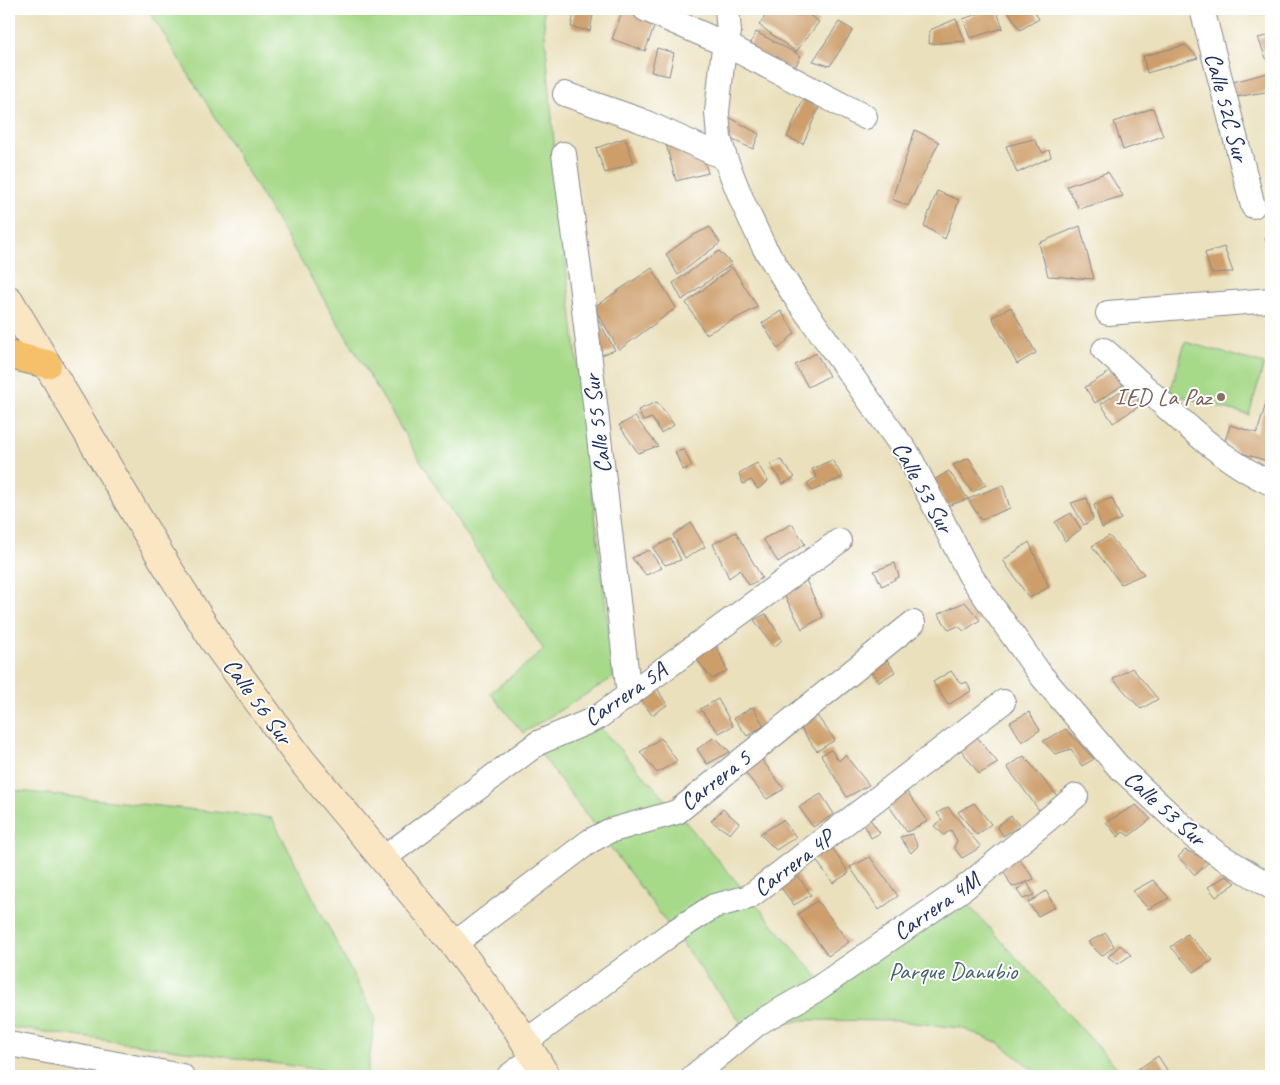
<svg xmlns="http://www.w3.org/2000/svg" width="1280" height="1085" viewBox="0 0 1280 1085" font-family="Caveat,sans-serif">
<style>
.green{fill:#a6d988;stroke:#608473}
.building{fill:#cd9e6a}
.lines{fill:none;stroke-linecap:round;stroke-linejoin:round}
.street-casing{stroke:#82888d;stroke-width:26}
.secondary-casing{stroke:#82888d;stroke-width:30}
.primary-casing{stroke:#82888d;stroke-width:30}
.street{stroke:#fff;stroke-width:24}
.secondary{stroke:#fbe6c4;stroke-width:28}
.primary{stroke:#f6c06b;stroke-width:28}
.education-dot{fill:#8d6e63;stroke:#fff;stroke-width:2}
.labels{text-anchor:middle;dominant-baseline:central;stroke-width:4;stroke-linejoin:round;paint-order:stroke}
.street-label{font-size:24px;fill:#1b2f5e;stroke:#fff}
.education-label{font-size:24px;fill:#785e54;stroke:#fff;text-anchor:end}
.park-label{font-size:24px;fill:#45626b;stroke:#fff}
</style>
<rect width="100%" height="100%" fill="#fff"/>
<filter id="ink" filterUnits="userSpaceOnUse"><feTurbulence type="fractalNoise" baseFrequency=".02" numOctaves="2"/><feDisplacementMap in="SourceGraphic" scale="10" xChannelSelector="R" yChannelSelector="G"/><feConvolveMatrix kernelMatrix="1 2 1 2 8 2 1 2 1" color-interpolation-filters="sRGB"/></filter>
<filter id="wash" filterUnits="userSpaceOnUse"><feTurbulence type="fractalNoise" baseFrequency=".0096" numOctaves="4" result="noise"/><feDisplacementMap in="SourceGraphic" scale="20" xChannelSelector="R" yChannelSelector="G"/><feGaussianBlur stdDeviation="1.12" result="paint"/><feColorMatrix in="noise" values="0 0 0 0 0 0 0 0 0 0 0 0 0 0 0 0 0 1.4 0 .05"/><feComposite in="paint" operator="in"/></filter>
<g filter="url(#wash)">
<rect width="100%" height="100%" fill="#eae0bc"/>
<path class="green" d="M148 9H543L560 215 614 677 523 733 490 693 544 650 447 505 205 101Z
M1185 342 1264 364 1249 415 1170 393Z
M597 724 677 812 829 990 962 898 1125 1076H1041L999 1043 961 1028 897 1021 803 1020 748 1032 538 750Z
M9 790 272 818 375 1017 367 1076 9 1027Z"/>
<g id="blocks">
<path class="building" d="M575 9H594L590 31 571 27Z
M623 9H636L658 17 645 51 612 39Z
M770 9H801L819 22 796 52 759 25Z
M992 9H996L1003 28 970 38 963 19Z
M1011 9H1033L1039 19 1020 30 1008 11Z
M956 19 965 41 929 44 930 30Z
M839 22 853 30 830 66 813 61Z
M756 32 801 56 793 71 749 47Z
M1271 35V62L1268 63 1258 38Z
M1186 45 1198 58 1147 73 1143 56Z
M657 48 674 53 669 76 651 72Z
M1271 72V91L1230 98 1225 84Z
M803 100 819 107 803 144 787 137Z
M1153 108 1163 136 1123 150 1114 122Z
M727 116 759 134 753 149 726 137Z
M915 130 939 142 908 206 892 199Z
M664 137 701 151 708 173 676 181Z
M625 138 634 163 605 173 596 148Z
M1034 139 1043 153 1049 150 1051 157 1017 173 1006 146Z
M1108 172 1123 196 1079 209 1067 186Z
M937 191 959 200 945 239 924 226Z
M1080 226 1094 279 1048 276 1039 243Z
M710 227 720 243 678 275 666 254 690 237Z
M1271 236V261L1265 238Z
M1224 247 1233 272 1211 273 1205 253Z
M719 251 732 264 682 300 673 283Z
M732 267 758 307 706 334 686 303Z
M652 268 676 308 619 350 594 307Z
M591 307 615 350 594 358Z
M1011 307 1036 353 1017 364 992 317Z
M781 311 795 333 778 349 762 323Z
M816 353 829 376 808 387 795 365Z
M1113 370 1123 385 1095 403 1085 387Z
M1128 386 1141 405 1113 423 1101 404Z
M1271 387V462L1238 452 1225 441 1230 425 1257 433Z
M657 402 674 425 661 433 652 418 643 421 638 410Z
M635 417 658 446 638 453 619 425Z
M684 450 692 466 683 470 675 452Z
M969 458 986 485 972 492 953 465Z
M781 460 795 477 783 484 770 464Z
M832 460 843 477 812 491 807 483 817 477 812 469Z
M757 463 768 481 758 489 751 480 743 484 739 473Z
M949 471 968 499 947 506 934 480Z
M1003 485 1010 508 981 520 968 499Z
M1087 498 1093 519 1084 525 1071 503Z
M1112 498 1121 519 1102 528 1094 505Z
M1071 513 1081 529 1065 541 1055 522Z
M691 523 705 547 685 558 673 535Z
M792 524 805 544 778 562 763 539Z
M736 532 762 578 749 585 740 570 729 578 713 544Z
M1109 536 1144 574 1121 584 1092 546Z
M671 539 681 560 665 565 653 548Z
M1029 542 1049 587 1029 598 1003 560Z
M649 550 662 568 646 575 632 558Z
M895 563 899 577 882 586 874 571Z
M804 576 823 617 802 629 781 589Z
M965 602 980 620 964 631 958 626 949 630 938 614Z
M766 614 782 640 774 647 754 620Z
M715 642 727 671 712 679 694 656Z
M884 655 895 672 879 682 866 666Z
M1132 668 1158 699 1141 709 1113 679Z
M951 671 961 684 967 682 971 691 948 705 933 682Z
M657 688 667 705 652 715 641 700Z
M718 699 733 726 719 733 700 709Z
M753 707 764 726 747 736 734 718Z
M1029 712 1040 730 1022 742 1010 722Z
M817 716 835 740 817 751 798 725Z
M1066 729 1094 759 1082 766 1071 749 1055 754 1043 741Z
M974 733 998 763 979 774 957 744Z
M715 737 730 752 707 764 697 749Z
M661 738 677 761 657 773 640 752Z
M831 750 839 761 845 755 869 785 847 797 821 755Z
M759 756 784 789 767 799 741 768Z
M1024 756 1058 797 1039 810 1007 767Z
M903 786 928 821 907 832 885 800Z
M821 794 834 814 813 827 799 807Z
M974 803 991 824 977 835 958 812Z
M1136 805 1151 819 1129 836 1123 832 1118 837 1106 822Z
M948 807 981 847 962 858 954 847 957 841 951 830 944 835 934 826 942 820 937 813Z
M723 809 739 823 730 834 711 821Z
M1011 816 1020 826 1003 836 997 826Z
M869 818 880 833 871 838 863 822Z
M783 820 796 837 776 850 760 834Z
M912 834 918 846 911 853 900 837Z
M829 843 849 873 833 883 812 855Z
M1185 850 1210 861 1195 875 1178 857Z
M1017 856 1034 879 1012 887 1002 868Z
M870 857 898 896 879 910 850 867Z
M796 873 811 895 794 905 778 884Z
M1226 876 1236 883 1216 897 1208 887Z
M1153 880 1169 898 1148 909 1133 891Z
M1027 882 1034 895 1023 899 1017 890Z
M1046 891 1055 907 1038 916 1028 903Z
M817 901 849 942 828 956 798 914Z
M1106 933 1114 946 1102 956 1088 942Z
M1187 934 1213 960 1194 972 1171 947Z
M1120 945 1131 955 1118 964 1108 957Z
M1158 1056 1167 1070 1158 1076H1134L1132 1073Z"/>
</g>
</g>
<g filter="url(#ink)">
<use href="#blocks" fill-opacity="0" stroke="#82888d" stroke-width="1"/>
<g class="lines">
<g class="street-casing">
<path id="street" d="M645 9 725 44 865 117
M727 9 729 32 723 56 717 112 719 138 725 158 743 203 764 247 794 295 909 456 970 575 1040 674 1117 765 1193 836 1219 855 1271 887
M1202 9 1253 206
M565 94 640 120 725 158
M564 154 582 292 629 695
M1108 313 1271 300
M1104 350C1156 395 1209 455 1271 483
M384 858 538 743 597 718 839 541
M454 944 590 841 609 831 677 812 913 623
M525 1042 672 933 714 906 749 897 1003 702
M9 1044 182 1076
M509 1076 535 1057
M694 1076 758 1023 814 991 967 886 1076 796"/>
</g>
<g class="secondary-casing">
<path id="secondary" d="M9 300 166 565 214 641 301 760 454 944 516 1027 546 1076"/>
</g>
<g class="primary-casing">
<path id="primary" d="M9 355 47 364"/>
</g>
<use href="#street" class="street"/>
<use href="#secondary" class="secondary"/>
<use href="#primary" class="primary"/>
</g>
</g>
<circle class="education-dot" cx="1221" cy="397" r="5"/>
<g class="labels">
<g class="street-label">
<text transform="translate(1227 107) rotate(75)">Calle 52C Sur</text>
<text transform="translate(597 424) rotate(-97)">Calle 55 Sur</text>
<text transform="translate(923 487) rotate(61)">Calle 53 Sur</text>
<text transform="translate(625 694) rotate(-34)">Carrera 5A</text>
<text transform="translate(258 701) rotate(54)">Calle 56 Sur</text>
<text transform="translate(715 780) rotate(-38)">Carrera 5</text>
<text transform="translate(1165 808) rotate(42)">Calle 53 Sur</text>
<text transform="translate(793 863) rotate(-37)">Carrera 4P</text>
<text transform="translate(936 906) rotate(-35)">Carrera 4M</text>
</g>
<g class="education-label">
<text x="1211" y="397">IED La Paz</text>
</g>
<g class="park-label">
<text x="953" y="971">Parque Danubio</text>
</g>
</g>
<rect width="1280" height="1085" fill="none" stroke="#fff" stroke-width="30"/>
</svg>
